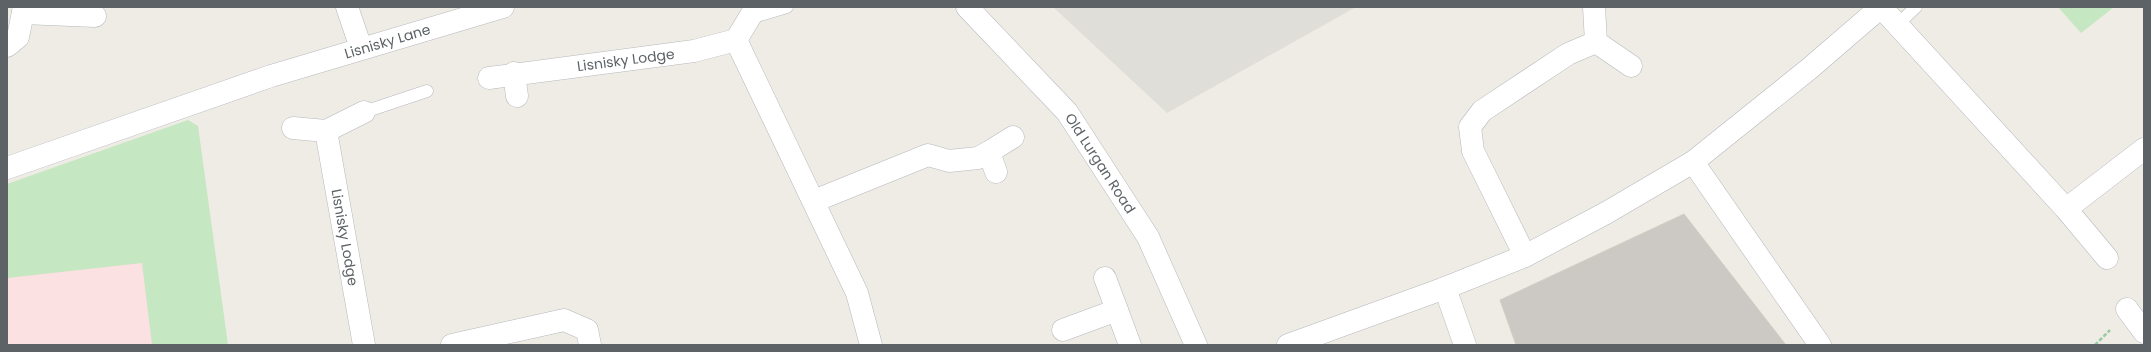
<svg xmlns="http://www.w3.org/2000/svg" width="2151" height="352" viewBox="0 0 2151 352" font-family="Poppins,sans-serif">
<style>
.industrial{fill:#e0ded9}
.medical{fill:#fce1e2}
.green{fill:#c5e7c1}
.building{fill:#ccc9c4;stroke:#d4cdc3}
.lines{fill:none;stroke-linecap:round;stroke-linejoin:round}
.lane-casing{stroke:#b5b8bc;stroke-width:13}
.street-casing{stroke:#b5b8bc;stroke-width:23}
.secondary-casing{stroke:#b6babf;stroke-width:23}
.path{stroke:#9acca3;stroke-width:2.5;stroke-dasharray:4 2;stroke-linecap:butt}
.lane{stroke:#fff;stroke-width:12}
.street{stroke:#fff;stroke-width:22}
.secondary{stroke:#fff;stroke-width:22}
.labels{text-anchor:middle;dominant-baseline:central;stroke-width:3.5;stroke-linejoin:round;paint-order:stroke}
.street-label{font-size:14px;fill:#5c6266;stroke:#fff}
</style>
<rect width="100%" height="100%" fill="#efece5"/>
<path class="industrial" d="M1053 7H1356L1167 113Z"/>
<path class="medical" d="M165 231 180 345H7V255Z"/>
<path class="green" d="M2058 7H2114L2081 33Z
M188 120 198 126 228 345H152L142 263 7 278V184Z"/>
<path class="building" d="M1684 214 1786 345H1516L1500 300Z"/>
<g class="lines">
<g class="lane-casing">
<path id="lane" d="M750 18 787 7
M1897 25 1916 7
M364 112 427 91"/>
</g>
<g class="street-casing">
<g id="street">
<path d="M347 7 361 48"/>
<path d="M1594 7 1596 42 1631 66"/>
<path d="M1881 7 2066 209 2107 258"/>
<path d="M23 13 95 16"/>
<path d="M736 40 857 293 871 345"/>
<path d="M7 46 18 37 24 7"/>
<path d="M514 73 517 96"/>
<path id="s1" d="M489 78 694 51 736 40 756 7"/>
<path d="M293 128 326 131 364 112"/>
<path id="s2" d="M326 131 364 345"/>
<path d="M1693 162 1820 345"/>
<path d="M996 172 989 152 1013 137"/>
<path d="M814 201 928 155 949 161 978 158 989 152"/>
<path d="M2066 209 2144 149"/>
<path d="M1525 256 1473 151 1470 127 1482 111 1568 54 1596 42"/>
<path d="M1105 278 1130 345"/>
<path d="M1445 288 1465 345"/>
<path d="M2127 309 2144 332"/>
<path d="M1063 330 1117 310"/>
<path d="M452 345 564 320 587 330 590 345"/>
<path d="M1288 345 1445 288 1525 256 1606 213 1693 162 1809 69 1881 7"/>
</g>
</g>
<g class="secondary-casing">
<g id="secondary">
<path id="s3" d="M967 7 1067 112 1148 237 1196 345"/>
<path id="s4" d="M7 168 271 76 503 7"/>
</g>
</g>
<path class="path" d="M2095 345 2110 330"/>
<use href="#lane" class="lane"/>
<use href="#street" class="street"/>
<use href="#secondary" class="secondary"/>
</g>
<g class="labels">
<g class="street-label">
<text stroke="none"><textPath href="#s4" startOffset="401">Lisnisky Lane</textPath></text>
<text stroke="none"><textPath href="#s1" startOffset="138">Lisnisky Lodge</textPath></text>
<text stroke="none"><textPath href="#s3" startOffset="206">Old Lurgan Road</textPath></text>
<text stroke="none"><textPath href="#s2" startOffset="108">Lisnisky Lodge</textPath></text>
</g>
</g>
<rect width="2151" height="352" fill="none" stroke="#5c6266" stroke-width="16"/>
</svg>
